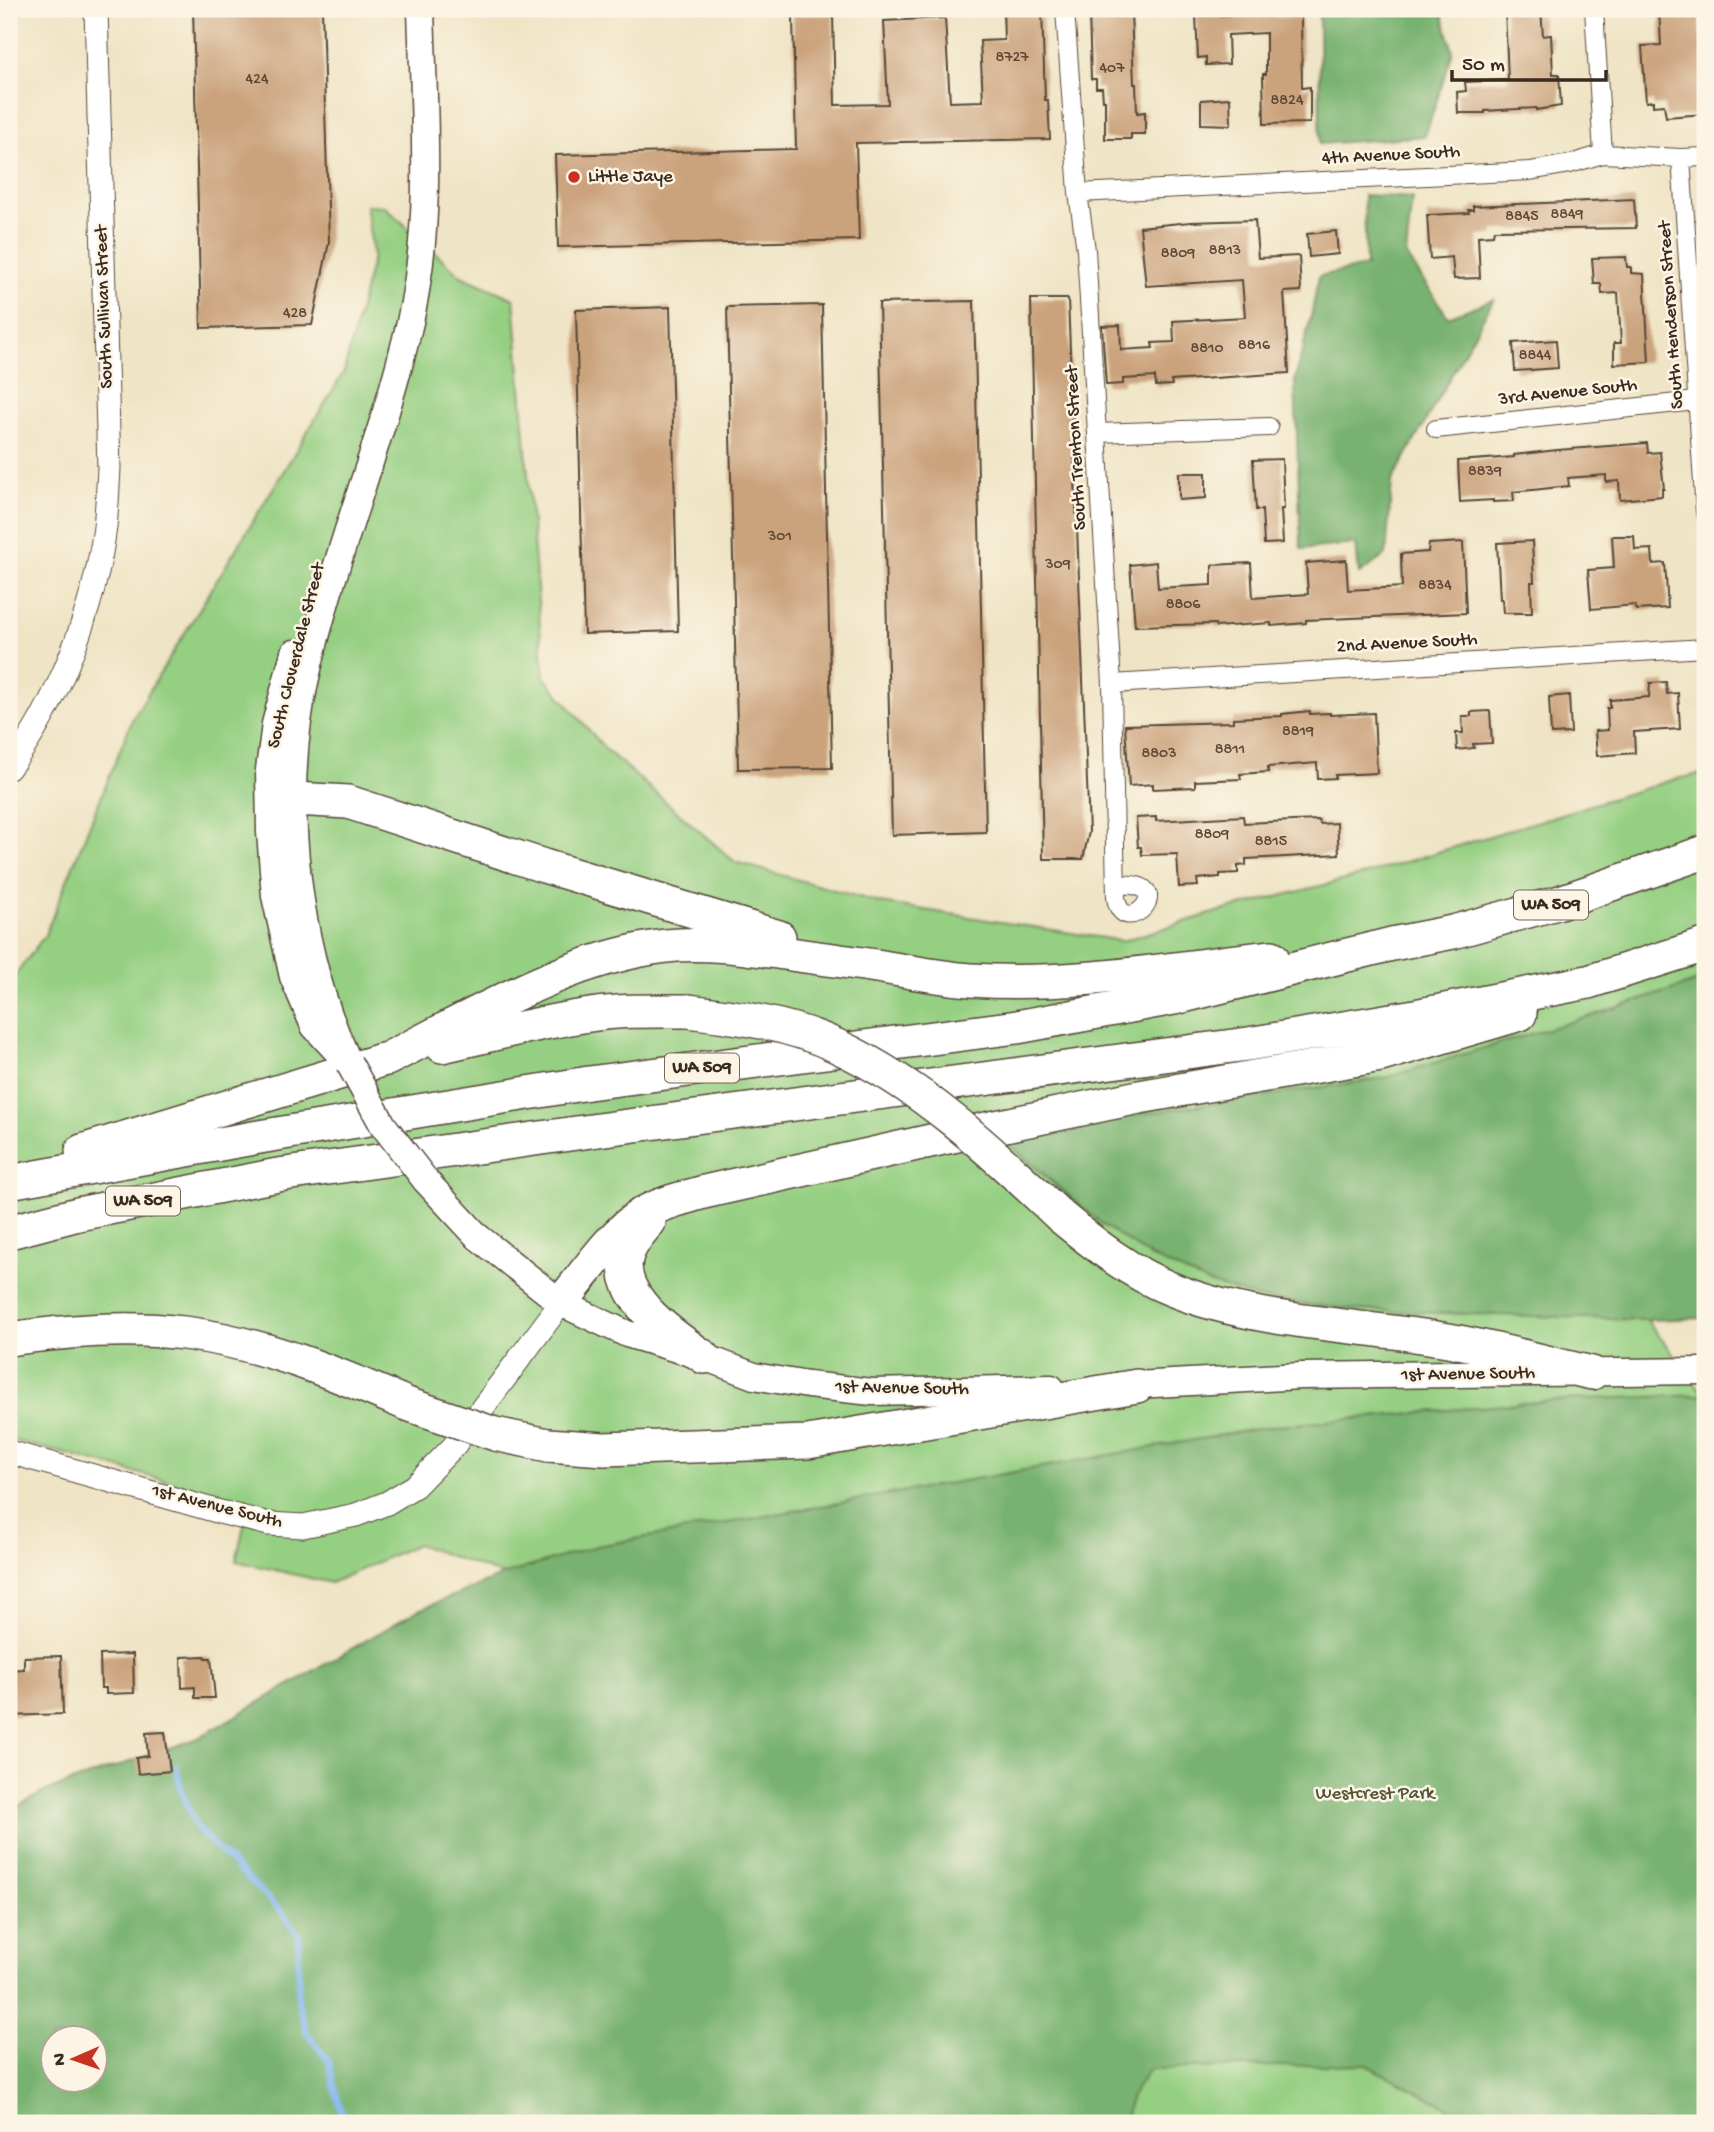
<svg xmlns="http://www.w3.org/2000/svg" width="1714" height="2132" viewBox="0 0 1714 2132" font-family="'Gochi Hand',sans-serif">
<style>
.green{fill:#95cf82;stroke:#687c50;stroke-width:2}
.forest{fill:#78b270;stroke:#5a6e47;stroke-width:2;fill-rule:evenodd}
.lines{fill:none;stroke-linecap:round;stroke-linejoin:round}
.stream{stroke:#83b7f1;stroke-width:6}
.building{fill:#caa27c}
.minor-casing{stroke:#564637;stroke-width:20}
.tertiary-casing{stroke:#564637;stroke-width:25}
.secondary-casing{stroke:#564637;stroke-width:29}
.motorway-casing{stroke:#564637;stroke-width:36}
.minor{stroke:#fff;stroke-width:18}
.tertiary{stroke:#fff;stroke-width:23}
.secondary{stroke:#fff;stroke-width:26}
.motorway{stroke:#fff;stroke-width:33}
.secondary-bridge-casing{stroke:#564637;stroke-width:29;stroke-linecap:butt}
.motorway-bridge-casing{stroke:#564637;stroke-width:36;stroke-linecap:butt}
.secondary-bridge{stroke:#fff;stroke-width:26}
.motorway-bridge{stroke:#fff;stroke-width:33}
.poi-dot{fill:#c8321e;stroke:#fcf5e5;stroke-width:2.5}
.labels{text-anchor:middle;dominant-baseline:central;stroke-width:5;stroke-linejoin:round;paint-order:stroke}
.number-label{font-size:16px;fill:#5f4836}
.shield{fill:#fcf5e5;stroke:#75675a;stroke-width:2}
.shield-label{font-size:18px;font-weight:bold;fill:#3b2a1e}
.street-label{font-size:19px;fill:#3b2a1e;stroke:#fcf5e5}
.poi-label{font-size:19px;fill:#3b2a1e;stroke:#fcf5e5;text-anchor:start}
.park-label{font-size:19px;fill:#525337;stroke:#fcf5e5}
</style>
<rect width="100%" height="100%" fill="#fcf5e5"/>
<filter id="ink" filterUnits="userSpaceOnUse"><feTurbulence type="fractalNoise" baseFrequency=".0143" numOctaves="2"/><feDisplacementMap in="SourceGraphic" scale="14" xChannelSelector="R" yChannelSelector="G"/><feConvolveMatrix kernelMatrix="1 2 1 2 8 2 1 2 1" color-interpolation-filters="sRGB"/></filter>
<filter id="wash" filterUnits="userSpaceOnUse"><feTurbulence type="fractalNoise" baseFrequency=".00686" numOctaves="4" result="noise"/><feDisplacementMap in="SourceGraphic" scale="28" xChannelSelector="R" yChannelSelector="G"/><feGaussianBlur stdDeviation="1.57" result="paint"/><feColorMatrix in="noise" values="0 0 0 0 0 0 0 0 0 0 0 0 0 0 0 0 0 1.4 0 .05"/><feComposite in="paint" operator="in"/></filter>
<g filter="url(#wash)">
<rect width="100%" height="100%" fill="#efe4c5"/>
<path class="green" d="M366 205 384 206 461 276 514 299 544 677 605 749 735 862 880 903 1122 941 1217 912 1360 876 1672 780 1705 773V979L1601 1013 1385 1078 999 1135 1060 1190 1103 1225 1151 1256 1356 1310 1647 1320 1704 1395 1560 1400 1273 1426 597 1546 508 1574 1705 2123H523L503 1575 417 1544 331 1583 236 1561 249 1503 9 1439V984L45 935 133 718 344 372 373 256Z"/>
<path class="forest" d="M1319 9H1441L1453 52 1425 136 1320 144Z
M1364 195 1412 198 1406 255 1448 317 1494 299 1392 481 1386 555 1359 574 1356 544 1301 549 1295 380 1312 312 1319 276 1366 266Z
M1705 979V1318L1647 1320 1356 1310 1262 1299 1208 1283 1150 1256 1103 1225 998 1135 1385 1078 1601 1013Z
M1705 1395V2123H1468L1461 2114 1364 2064 1149 2069 1130 2098 1126 2123H9V1811L46 1791 196 1739 417 1611 503 1575 597 1546 1273 1426 1560 1400ZM52 2038H94V2080H52Z"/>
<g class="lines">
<path class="stream" d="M176 1766 181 1790 197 1829 282 1912 299 1935 298 2002 306 2031 329 2062 333 2082 342 2113 352 2123"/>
</g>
<g id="blocks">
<path class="building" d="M193 9H322L329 242 312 325 201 328Z
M1003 9H1042L1045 100H1048L1050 139 856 143 859 240 558 247 555 155 796 149 793 15 833 14 835 105 888 104 884 21 945 18 950 102 983 101 980 41 1004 40Z
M1505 9H1541L1543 36 1551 35 1553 74H1559L1561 106 1536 110V108L1485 111V113H1458L1457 92 1466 91 1465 82 1508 80Z
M1659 9H1699L1700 34 1705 33V114L1666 117 1664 105 1653 106V101L1646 102 1642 46 1661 45Z
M1131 10 1134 84H1136L1137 113 1145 112V134H1131V139H1105V100H1103L1102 88H1096V79H1091L1089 11Z
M1243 15 1244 17H1301L1302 88 1310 87V123L1264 124 1263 74H1266V33L1228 35 1229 64 1206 65V57L1198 58 1196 16Z
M1230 98 1231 125 1201 124V100Z
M1634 199 1636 228 1494 230 1493 235 1478 236 1480 278 1454 279 1452 257 1430 259 1427 215 1469 213 1468 210H1473V206Z
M1255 220 1258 258 1299 256 1301 291 1284 292 1289 373 1171 381 1172 385 1156 386 1155 377 1123 379V384L1106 385 1102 326 1120 325 1121 350 1153 348 1152 343 1174 342 1173 321 1245 317 1242 280 1146 286 1140 227 1191 222Z
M1336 231 1338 254 1309 257 1307 234Z
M1626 257 1627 267H1631V273L1644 274 1649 362 1614 364V343H1621L1618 293 1602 294 1601 284H1594L1592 258Z
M1031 299H1068L1089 832 1083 859H1043Z
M974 301 986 832 892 835 879 303Z
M822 305 832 768 738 769 727 307Z
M670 307 678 631 584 634 576 310Z
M1556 340 1558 368 1515 371 1513 343Z
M1647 443 1648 453 1660 452 1664 489H1662V496L1620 500 1619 481 1606 482V475L1568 478 1569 486 1513 492 1514 501 1493 502V500L1460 502 1458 461 1514 457V455L1557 450Z
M1282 459 1284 509H1281L1283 543 1264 544 1262 510H1256L1253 460Z
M1179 473H1206V498L1179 500Z
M1612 536H1634L1635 550 1652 549 1653 564 1665 563 1668 608 1636 610 1635 605 1591 609 1588 570 1614 568Z
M1532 541 1534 582H1531L1532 613H1503L1502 599H1500L1497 543Z
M1463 542 1466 613 1306 620V623L1271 626V623L1216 627 1215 624 1135 626 1130 565 1156 562 1158 588 1212 585V565L1251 563 1253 598 1308 594 1306 563 1346 560 1348 590 1402 587 1401 554 1428 552 1429 544Z
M1666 682 1667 694 1678 693 1680 729 1634 732 1635 753 1597 756 1595 731 1608 730 1607 708H1610V700L1649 697 1650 683Z
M1569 695 1571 733 1551 734 1549 697Z
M1310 711V714L1330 713V715L1374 713 1377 773 1335 775 1336 778 1318 779 1317 763 1268 767V772L1240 774 1241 779 1195 781V787L1153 789V784L1129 786 1125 725 1233 722V718L1282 716V714Z
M1490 711 1492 743 1473 744 1474 748 1457 750 1456 733H1463L1462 716H1471V712Z
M1243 816 1244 823 1319 820 1320 824 1337 823 1339 854 1246 859V865L1238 866V873L1220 874V877L1197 879 1198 886 1179 887 1177 854 1142 855 1141 847H1138L1136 818 1156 817V821Z
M133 1654 134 1693 106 1694V1688H101L100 1655Z
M61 1656 63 1714 9 1716V1670L24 1669V1657Z
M205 1656 206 1658H211L215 1698H195V1687L182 1688 181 1657Z
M165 1732 170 1771 138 1774 136 1758 148 1756 146 1733Z"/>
</g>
</g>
<g filter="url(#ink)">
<use href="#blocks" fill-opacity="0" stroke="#564637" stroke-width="2"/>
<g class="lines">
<g class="minor-casing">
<path id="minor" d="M1065 9 1078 193 1086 250 1112 684 1116 897C1122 945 1185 879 1116 885
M1594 9 1603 154
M1681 158 1705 512
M1078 193 1530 171 1570 164 1603 154 1681 158 1705 157
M1436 429 1705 400
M1097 433 1269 427
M1112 684 1705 648"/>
</g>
<g class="tertiary-casing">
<path id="tertiary" d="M9 768C58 705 95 606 105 527 107 507 108 488 109 468L96 9
M9 1452 220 1512 269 1524 303 1526 356 1515 387 1503 415 1486 454 1446 561 1303"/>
</g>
<g class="secondary-casing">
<path id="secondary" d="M294 653 275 724 269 770 270 832 275 896 293 977 314 1026 335 1049
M349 1063C297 954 279 801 305 682 332 560 382 444 410 322 433 220 424 113 421 9
M478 1237 561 1303 627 1334 704 1357 754 1376 808 1385 872 1392 1051 1388
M1117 1386 1301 1376 1705 1371"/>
</g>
<g class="motorway-casing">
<path id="motorway" d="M294 799 348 802 544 866 779 937
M442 1046C491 1035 540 1022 590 1015 622 1010 655 1011 688 1011
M387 1059C473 1016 570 957 666 946 703 942 740 947 777 952 810 957 843 961 876 966 908 971 939 978 971 980 1071 987 1172 968 1272 957
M82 1151 382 1060
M9 1182 259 1137 589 1083 1017 1027 1179 997 1392 944 1453 932 1557 903 1705 852
M1060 1216C1094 1244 1129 1272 1171 1289 1254 1323 1354 1324 1442 1339 1492 1347 1543 1362 1592 1373
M649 1222C640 1232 629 1245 626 1259 618 1299 676 1338 704 1357
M9 1232 78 1214 278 1175 605 1129 1248 1044 1415 1016 1588 982 1705 945
M561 1303C585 1274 611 1234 642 1214 661 1203 684 1198 704 1192L948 1137 1139 1097 1381 1055 1520 1014
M9 1339C67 1331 126 1326 184 1333 263 1343 335 1373 407 1404
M548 1445 604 1449 808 1442 1137 1386"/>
</g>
<use href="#minor" class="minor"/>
<use href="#tertiary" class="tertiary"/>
<use href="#secondary" class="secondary"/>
<use href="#motorway" class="motorway"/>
<g class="secondary-bridge-casing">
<path id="secondary-bridge" d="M349 1063 383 1125 426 1181 478 1237"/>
</g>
<g class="motorway-bridge-casing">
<path id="motorway-bridge" d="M688 1011C738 1017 791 1024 837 1046 923 1086 991 1151 1060 1216
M407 1404 495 1434 548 1445"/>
</g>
<use href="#secondary-bridge" class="secondary-bridge"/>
<use href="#motorway-bridge" class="motorway-bridge"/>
</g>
</g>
<circle class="poi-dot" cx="574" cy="177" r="7"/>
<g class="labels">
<g class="number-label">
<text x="1012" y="58">8727</text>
<text x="1112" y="69">407</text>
<text x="257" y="80">424</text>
<text x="1287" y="101">8824</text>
<text x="1567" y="215">8849</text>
<text x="1522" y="217">8845</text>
<text x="1225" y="251">8813</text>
<text x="1178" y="254">8809</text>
<text x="295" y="314">428</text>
<text x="1254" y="346">8816</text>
<text x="1207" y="349">8810</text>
<text x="1535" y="356">8844</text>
<text x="1485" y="472">8839</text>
<text x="780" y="537">301</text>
<text x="1058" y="565">309</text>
<text x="1435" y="586">8834</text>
<text x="1183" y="605">8806</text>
<text x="1298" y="732">8819</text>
<text x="1230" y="750">8811</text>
<text x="1159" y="754">8803</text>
<text x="1212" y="835">8809</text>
<text x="1271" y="842">8815</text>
</g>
<g class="shield">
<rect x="1514" y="890.5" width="74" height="29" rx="5"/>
<rect x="665" y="1053.5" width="74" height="29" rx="5"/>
<rect x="106" y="1186.5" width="74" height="29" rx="5"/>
</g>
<g class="shield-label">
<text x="1551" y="905">WA 509</text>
<text x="702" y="1068">WA 509</text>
<text x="143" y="1201">WA 509</text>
</g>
<g class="street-label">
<text transform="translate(1391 156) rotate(-3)">4th Avenue South</text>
<text transform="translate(105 307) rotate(-92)">South Sullivan Street</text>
<text transform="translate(1672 315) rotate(-94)">South Henderson Street</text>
<text transform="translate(1568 393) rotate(-6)">3rd Avenue South</text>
<text transform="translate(1077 448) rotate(-93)">South Trenton Street</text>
<text transform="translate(1407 644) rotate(-3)">2nd Avenue South</text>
<text transform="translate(297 656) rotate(-76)">South Cloverdale Street</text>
<text transform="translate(1468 1375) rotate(-1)">1st Avenue South</text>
<text transform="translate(902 1389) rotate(1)">1st Avenue South</text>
<text transform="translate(217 1507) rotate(14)">1st Avenue South</text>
</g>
<g class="poi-label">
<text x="588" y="177">Little Jaye</text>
</g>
<g class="park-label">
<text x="1375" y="1794">Westcrest Park</text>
</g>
</g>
<rect width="1714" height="2132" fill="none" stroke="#fcf5e5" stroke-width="35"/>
<g transform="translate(74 2059) rotate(268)"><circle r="33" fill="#fcf5e5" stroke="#afa495" stroke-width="2"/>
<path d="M0-5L12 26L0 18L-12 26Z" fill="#c8321e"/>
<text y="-10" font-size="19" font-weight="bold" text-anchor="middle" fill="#3b2a1e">N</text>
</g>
<path d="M1452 70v10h154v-10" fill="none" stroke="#3b2a1e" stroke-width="3.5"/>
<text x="1462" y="70" font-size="21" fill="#3b2a1e" stroke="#fcf5e5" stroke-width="5" paint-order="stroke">50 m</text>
</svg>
